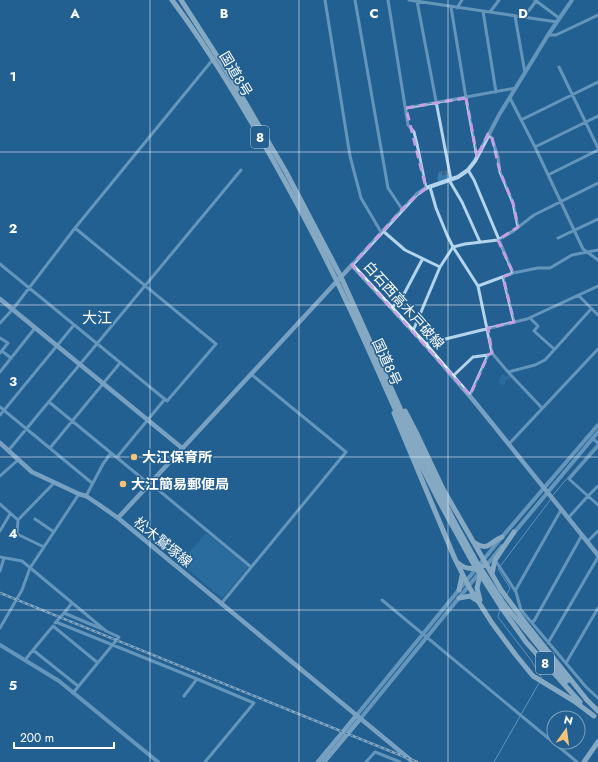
<svg xmlns="http://www.w3.org/2000/svg" width="598" height="762" viewBox="0 0 598 762" font-family="Jost,'Noto Sans JP',sans-serif">
<style>
.cemetery{fill:url(#cemetery-stones)}
.pitch{fill:#377bae}
.lines{fill:none;stroke-linecap:round;stroke-linejoin:round}
.stream{stroke:#a8d1ed;stroke-width:1}
.minor{stroke:#b4d4ec;stroke-width:3}
.tertiary{stroke:#b4d4ec;stroke-width:4}
.secondary{stroke:#e0eefa;stroke-width:4.5}
.primary{stroke:#fafcff;stroke-width:5}
.trunk{stroke:#fcfeff;stroke-width:5}
.rail-casing{stroke:#fff;stroke-width:2.5}
.rail{stroke:#236091;stroke-width:1;stroke-dasharray:3;stroke-linecap:butt}
.trunk-bridge{stroke:#fcfeff;stroke-width:5}
.marked{fill:none;stroke:#c4a0e2;stroke-width:3;stroke-dasharray:8 5;stroke-linejoin:round}
.grid{fill:none;stroke:#fff;stroke-width:1;stroke-opacity:0.55}
.poi-dot{fill:#f8c377;stroke:#236091;stroke-width:1.5}
.labels{text-anchor:middle;dominant-baseline:central;stroke-width:3;stroke-linejoin:round;paint-order:stroke}
.shield{fill:#236091;stroke:#bdcfde;stroke-width:1}
.shield-label{font-size:13px;font-weight:bold;fill:#fff}
.street-label{font-size:14px;fill:#fff;stroke:#236091}
.poi-label{font-size:14px;font-weight:bold;fill:#fff;stroke:#236091;text-anchor:start}
.neighbourhood-label{font-size:15px;fill:#fff;stroke:#236091}
.grid-label{font-size:13px;text-anchor:middle;font-weight:bold;fill:#fff;stroke:#236091;stroke-width:3;stroke-linejoin:round;paint-order:stroke}
</style>
<defs>
<pattern id="cemetery-stones" width="16" height="16" patternUnits="userSpaceOnUse"><rect width="16" height="16" fill="#377bae"/><path d="M2 7V4a2 2 0 0 1 4 0v3zM10 15v-3a2 2 0 0 1 4 0v3z" fill="#42647d"/></pattern>
</defs>
<rect width="100%" height="100%" fill="#236091"/>
<path class="cemetery" d="M447 170 449 179 438 182 437 178 439 172Z
M502 374 506 377 508 375 511 378 510 380 511 381 506 380 504 385 498 383Z"/>
<path class="pitch" d="M206 533 248 567 222 598 180 563Z"/>
<g class="lines">
<path class="stream" d="M552 496 597 444
M507 594 510 588 498 569 551 499
M500 609 498 617 531 660 542 678
M494 762 539 683"/>
<path class="minor" d="M325 0 350 156 361 198 381 232
M355 0 388 188 402 209
M388 0 408 125 414 132 417 144 426 188
M409 0 557 22
M535 0 559 18
M417 1 451 180
M451 7 466 98 477 157
M457 8 462 0
M483 11 496 92
M490 12 499 0
M515 16 525 73
M524 17 536 1
M548 35H556L598 15
M559 67 598 148
M510 98 535 147 583 249 598 260
M406 108 516 88
M521 120 598 82
M488 134 492 138 498 157 500 172 513 203 518 227
M535 147 598 116
M468 170 474 180 513 273
M548 175 598 150
M449 180 462 202 480 242
M430 187 436 208 447 235 453 247 478 286 492 353 508 372 542 408
M383 231 405 250 440 267
M558 238 598 219
M0 264 167 401 216 344 75 228
M503 277 514 322
M478 286 513 273 538 268H550L572 255 598 250
M578 295 598 315
M392 308 404 294 422 260
M530 318 538 326 534 331 554 349
M0 323 13 309 75 228 214 58
M413 331 440 267 453 247 465 244 498 240 512 232 534 215 598 183
M0 338 8 343 0 353
M425 344 527 319 598 286
M2 351 11 358
M0 372 35 328
M508 372 535 365 545 360 591 309
M453 376 473 357 488 355 492 353
M470 395 488 355
M49 402 149 484
M0 407 92 483
M0 415 74 325
M592 438 598 443
M509 444 598 349
M50 448 120 363
M8 451 241 170
M117 457 165 399
M0 476 18 460
M150 483 251 567
M598 486 588 496 598 505
M86 496 103 464 111 453
M0 504 18 520 54 483
M570 516 588 496 569 479 598 446
M35 519 54 532
M18 520 17 534 44 547
M0 531 10 514
M587 542 598 531
M0 557 22 561 106 631 119 637 73 693
M495 560 516 592 521 610 586 687 598 698
M0 571 4 558
M515 591 561 510
M382 600 577 762
M72 603 64 613 102 629
M221 604 346 452 251 374
M56 622 197 679
M531 622 534 621 582 535
M55 623 64 613
M0 628 22 590 30 568 79 494
M548 643 598 557
M25 660 33 650
M566 663 598 608
M78 686 33 650 53 626 98 663
M184 696 197 679 254 703 205 762
M366 762 375 752 400 762"/>
<path class="tertiary" d="M352 265 417 194 426 188 458 177 468 170 475 161 499 115 548 35 572 0
M513 534 598 432
M486 566 502 546
M0 645 59 681 158 762
M356 716 502 537 598 425
M360 719 480 572"/>
<path class="secondary" d="M0 299 182 448
M0 443 32 472 79 494 86 496 98 504 118 518 413 762
M118 518 352 265 425 344 474 401 598 555
M318 762 356 716
M324 762 360 719"/>
<path class="primary" d="M584 762 598 742"/>
<path class="trunk" d="M172 0C202 40 228 82 253 125 287 184 320 244 349 307 383 379 412 453 451 523
M181 0 228 73 286 172 341 277 414 439 454 521
M405 411 417 434 443 489 501 590 527 625 587 700
M394 413 455 559 469 587 492 623 515 654 533 676 574 701 594 716
M475 543C489 552 490 541 502 537
M458 563C467 571 475 569 486 565
M492 574 495 560 514 532
M459 590 462 576
M459 598 470 596 476 600
M480 600 477 588 481 571
M504 604 567 681
M501 607 526 642 580 702
M586 699 598 711"/>
<g class="rail-casing">
<path id="rail" d="M0 593 417 762"/>
</g>
<use href="#rail" class="rail"/>
<path class="trunk-bridge" d="M454 521 476 561 504 604
M451 523 473 563 501 607"/>
</g>
<path d="M0 0H598V762H0ZM466 98 477 157 488 134 492 138 500 172 513 203 518 227 498 240 513 273 503 277 514 322 488 328 492 353 488 355 470 395 352 265 409 202 426 188 406 108Z" fill="#236091" fill-opacity=".55" fill-rule="evenodd"/>
<path class="marked" d="M466 98 477 157 488 134 492 138 500 172 513 203 518 227 498 240 513 273 503 277 514 322 488 328 492 353 488 355 470 395 352 265 409 202 426 188 406 108Z"/>
<path class="grid" d="M150 0V762M299 0V762M448 0V762M0 152H598M0 305H598M0 457H598M0 610H598"/>
<g class="poi-dot">
<circle cx="134" cy="457" r="4"/>
<circle cx="123" cy="484" r="4"/>
</g>
<g class="labels">
<g class="shield">
<rect x="251" y="126" width="18" height="22" rx="3"/>
<rect x="536" y="652" width="18" height="22" rx="3"/>
</g>
<g class="shield-label">
<text x="260" y="137">8</text>
<text x="545" y="663">8</text>
</g>
<g class="street-label">
<text transform="translate(236 74) rotate(59)">国道8号</text>
<text transform="translate(404 305) rotate(48)">白石西高木戸破線</text>
<text transform="translate(387 362) rotate(65)">国道8号</text>
<text transform="translate(163 542) rotate(39)">松木鷲塚線</text>
</g>
<g class="poi-label">
<text x="142" y="457">大江保育所</text>
<text x="131" y="484">大江簡易郵便局</text>
</g>
<g class="neighbourhood-label">
<text x="97" y="318">大江</text>
</g>
</g>
<g class="grid-label">
<text x="75" y="18">A</text>
<text x="224" y="18">B</text>
<text x="374" y="18">C</text>
<text x="523" y="18">D</text>
<text x="13" y="81">1</text>
<text x="13" y="233">2</text>
<text x="13" y="386">3</text>
<text x="13" y="538">4</text>
<text x="13" y="690">5</text>
</g>
<g transform="translate(566 730) rotate(14)"><circle r="19" fill="#236091" stroke="#7ba0bd"/>
<path d="M0-3L7 15L0 10L-7 15Z" fill="#f8c377"/>
<text y="-6" font-size="11" font-weight="bold" text-anchor="middle" fill="#ffffff">N</text>
</g>
<path d="M14 742v6h100v-6" fill="none" stroke="#ffffff" stroke-width="2"/>
<text x="20" y="742" font-size="12" fill="#ffffff" stroke="#236091" stroke-width="3" paint-order="stroke">200 m</text>
</svg>
